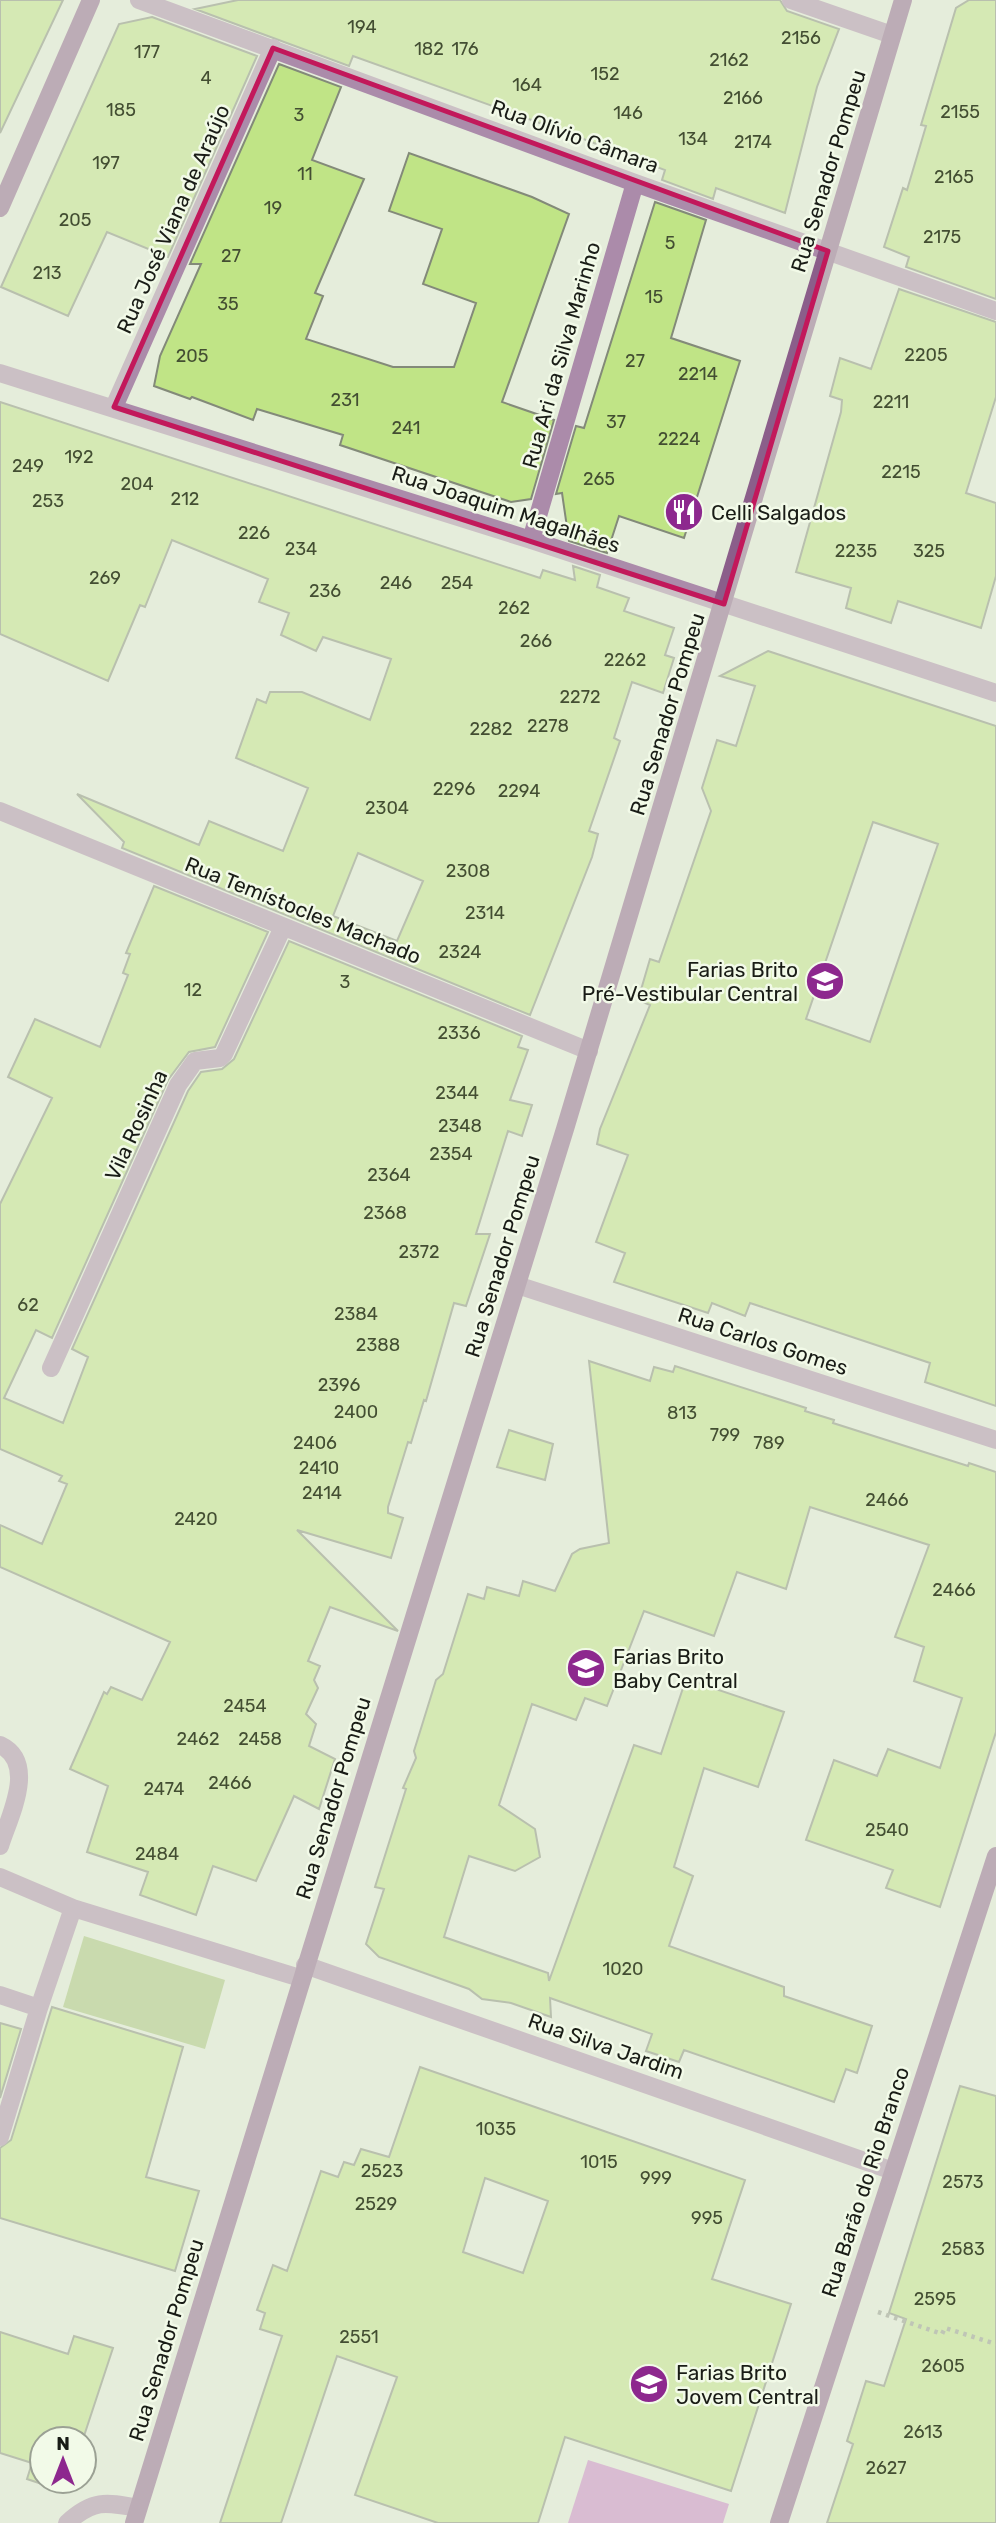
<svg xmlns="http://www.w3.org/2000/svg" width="996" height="2523" viewBox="0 0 996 2523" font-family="Rubik,sans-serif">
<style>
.green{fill:#a6c378}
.water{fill:#c982c7}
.building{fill:#c0e486;stroke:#838a79;stroke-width:2;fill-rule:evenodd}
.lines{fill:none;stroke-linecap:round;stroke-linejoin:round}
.path{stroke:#909689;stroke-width:4.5;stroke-dasharray:3.5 5;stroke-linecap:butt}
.lane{stroke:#ab8baa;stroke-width:18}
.street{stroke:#ab8baa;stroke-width:18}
.secondary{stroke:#8b5e8a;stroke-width:18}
.marked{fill:none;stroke:#c2185b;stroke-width:5;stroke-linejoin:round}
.labels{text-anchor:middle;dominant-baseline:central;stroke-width:5;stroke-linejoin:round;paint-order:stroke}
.number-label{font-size:18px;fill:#434e32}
.street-label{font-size:21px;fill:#191c16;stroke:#f2fae8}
.poi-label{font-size:21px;fill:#191c16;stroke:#f2fae8;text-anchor:start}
</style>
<rect width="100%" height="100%" fill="#e5eddb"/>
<path class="green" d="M84 1936 225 1980 205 2049 63 2007Z"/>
<path class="water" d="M588 2460 729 2504 723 2523H568Z"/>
<path class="building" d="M0 0H63L0 133Z
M238 0H780L787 11 839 29 817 87 785 213 716 188 713 199 662 180 665 170 565 132 353 56 349 66 195 9Z
M969 0H996V299L906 267 909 257 884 247 903 188 907 190 926 126 921 125 956 8Z
M152 17 257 56 168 257 107 232 68 316 1 287 119 24Z
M279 64 341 87 312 160 364 179 315 293 323 296 306 339 393 367H454L476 303 423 284 442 229 389 211 409 153 532 197 569 214 502 402 554 420 531 499 511 502 340 445 343 435 257 409 253 420 192 397 190 399 154 386 160 356 201 264H190Z
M655 202 706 220 671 338 740 361 684 538 619 516 607 553 569 541 562 493 556 494 576 426 584 428Z
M899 289 996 322V397L966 493 996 503V576L981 628 898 601 891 623 846 608 851 588 796 572 841 412 842 400 830 396 840 358 871 369Z
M0 402 540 578 543 570 575 580 573 566 600 575 597 587 629 598 624 611 674 628 665 655 674 658 663 693 632 682 614 738 620 741 589 831 598 834 592 857 530 1015 122 848 124 842 77 794 199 845 209 821 283 851 308 788 236 758 257 699 266 703 270 692H302L370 720 391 659 323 637 316 651 281 635 289 613 259 602 268 579 172 540 145 607 140 605 108 681 0 634ZM358 853 423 881 397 941 333 916Z
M768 651 996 726V1406L925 1382 930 1363 750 1303 745 1316 712 1303 708 1313 614 1282 625 1253 596 1242 628 1155 597 1144 600 1129 650 1005 638 1000 650 959 659 962 711 811 702 788 717 740 736 746 755 686 720 676ZM873 822 938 844 870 1042 806 1019Z
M154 886 268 932 215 1047 189 1052 168 1080 52 1338 36 1330 4 1398 63 1423 88 1357 72 1349 188 1091 201 1072 222 1069 234 1059 289 941 522 1036 518 1047 528 1050 510 1100 532 1105 522 1136 508 1131 476 1234H490L466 1306 454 1303 426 1401 424 1400 411 1443 408 1442 388 1507V1513L403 1518 391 1558 297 1530 398 1631 330 1607 308 1661 320 1666 314 1680 318 1688 306 1714 316 1724 309 1746 335 1759 319 1809 294 1796 256 1881 213 1866 196 1915 140 1895 148 1872 87 1852 108 1786 70 1769 104 1692 107 1694 111 1687 142 1700 170 1642 0 1567V1525L42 1544 67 1484 59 1481 62 1476 0 1449V1204L52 1098 8 1077 35 1019 100 1047 128 975 123 973 130 954 126 953Z
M589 1361 650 1381 654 1367 673 1372 675 1366 806 1408 805 1411 834 1420 833 1423 968 1466 969 1463 996 1472V1732L940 1907 886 1888 893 1870 806 1840 834 1760 877 1776 888 1749 940 1768 962 1698 914 1681 924 1647 895 1637 929 1545 810 1507 786 1589 737 1572 714 1636 644 1611 607 1706 585 1698 576 1720 532 1704 499 1805 535 1829 540 1857 515 1871 469 1856 444 1937 548 1973 549 1981 634 1745 661 1754 686 1679 784 1712 758 1787 704 1768 674 1867 693 1876 669 1946 784 1987V1996L872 2026 857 2073 846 2069 834 2102 684 2050 679 2062 646 2051 652 2034 550 1998 551 2017 511 2003 482 1999 469 1989 379 1957 366 1944 384 1889 375 1887 406 1789 403 1788 416 1758 414 1751 436 1680 443 1674 468 1594 484 1599 487 1587 519 1596 523 1581 555 1591 572 1554 580 1549 609 1543Z
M509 1430 553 1444 545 1480 497 1467Z
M52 2007 183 2047 146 2177 199 2191 175 2271 0 2218V2148L11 2140Z
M0 2023 21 2029 0 2098Z
M420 2067 745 2180 712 2279 791 2304 731 2491 565 2437 538 2523H438L355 2495 397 2377 337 2356 281 2523H220L282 2336 260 2329 265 2313 257 2310 273 2265 287 2271 321 2171 338 2177 344 2162 354 2165 361 2149 389 2157ZM485 2178 548 2201 523 2273 463 2252Z
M960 2086 996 2096V2523H827L853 2444 847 2441 866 2381 884 2386 906 2319 889 2313Z
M0 2332 68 2354 74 2336 113 2348 83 2439H42V2481H69L66 2492 27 2479 32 2463 0 2453Z"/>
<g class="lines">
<path class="path" d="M878 2312 942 2334 945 2328 996 2344"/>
<path class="lane" d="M791 0 892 35
M0 811 589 1051
M51 1368 178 1085 195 1061 220 1058 224 1054 283 927
M67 2523C93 2499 106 2502 138 2508"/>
<path class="street" d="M139 0 635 183 996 311
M0 373 531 540 996 693
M114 407 273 48
M531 540 635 183
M517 1285 996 1440
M0 1745C38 1763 9 1817 0 1846
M0 1877 73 1908
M305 1965 893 2171
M0 1995 39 2008 73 1908 300 1978
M0 2137 39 2008"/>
<path class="secondary" d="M0 208 91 0
M134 2523 565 1129 903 0
M779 2523 996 1856"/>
</g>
<path d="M0 0H996V2523H0ZM273 48 828 251 724 604 114 407Z" fill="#e5eddb" fill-opacity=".55" fill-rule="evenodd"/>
<path class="marked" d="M273 48 828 251 724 604 114 407Z"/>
<defs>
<g id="restaurant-disc" transform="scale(2.0125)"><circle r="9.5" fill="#8d288e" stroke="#f2fae8"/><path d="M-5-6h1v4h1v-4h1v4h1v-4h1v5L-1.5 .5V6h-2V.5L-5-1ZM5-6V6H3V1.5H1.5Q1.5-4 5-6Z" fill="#fff"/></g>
<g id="school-disc" transform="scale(2.0125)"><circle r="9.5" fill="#8d288e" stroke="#f2fae8"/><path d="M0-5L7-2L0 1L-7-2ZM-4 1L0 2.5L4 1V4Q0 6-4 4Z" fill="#fff"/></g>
</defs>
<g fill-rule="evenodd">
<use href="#restaurant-disc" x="684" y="512"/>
<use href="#school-disc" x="825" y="981"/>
<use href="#school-disc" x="586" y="1668"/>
<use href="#school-disc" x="649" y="2384"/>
</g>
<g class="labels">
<g class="number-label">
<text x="362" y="27">194</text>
<text x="801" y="38">2156</text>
<text x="429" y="49">182</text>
<text x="465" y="49">176</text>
<text x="147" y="52">177</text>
<text x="729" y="60">2162</text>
<text x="605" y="74">152</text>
<text x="206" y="78">4</text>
<text x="527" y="85">164</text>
<text x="743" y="98">2166</text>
<text x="121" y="110">185</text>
<text x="960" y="112">2155</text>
<text x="628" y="113">146</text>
<text x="299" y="115">3</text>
<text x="693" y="139">134</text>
<text x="753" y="142">2174</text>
<text x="106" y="163">197</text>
<text x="305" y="174">11</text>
<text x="954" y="177">2165</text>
<text x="273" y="208">19</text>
<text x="75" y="220">205</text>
<text x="942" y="237">2175</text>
<text x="670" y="243">5</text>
<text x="231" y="256">27</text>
<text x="47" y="273">213</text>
<text x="654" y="297">15</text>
<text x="228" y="304">35</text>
<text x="926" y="355">2205</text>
<text x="192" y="356">205</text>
<text x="635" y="361">27</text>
<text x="698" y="374">2214</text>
<text x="345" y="400">231</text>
<text x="891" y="402">2211</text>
<text x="616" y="422">37</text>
<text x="406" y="428">241</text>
<text x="679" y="439">2224</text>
<text x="79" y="457">192</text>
<text x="28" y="466">249</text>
<text x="901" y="472">2215</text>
<text x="599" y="479">265</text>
<text x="137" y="484">204</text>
<text x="185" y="499">212</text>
<text x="48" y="501">253</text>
<text x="254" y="533">226</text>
<text x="301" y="549">234</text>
<text x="856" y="551">2235</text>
<text x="929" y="551">325</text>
<text x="105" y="578">269</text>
<text x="396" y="583">246</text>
<text x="457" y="583">254</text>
<text x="325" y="591">236</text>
<text x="514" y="608">262</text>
<text x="536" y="641">266</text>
<text x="625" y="660">2262</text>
<text x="580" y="697">2272</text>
<text x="548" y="726">2278</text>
<text x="491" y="729">2282</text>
<text x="454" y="789">2296</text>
<text x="519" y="791">2294</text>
<text x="387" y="808">2304</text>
<text x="468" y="871">2308</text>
<text x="485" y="913">2314</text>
<text x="460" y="952">2324</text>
<text x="345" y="982">3</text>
<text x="193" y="990">12</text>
<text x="459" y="1033">2336</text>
<text x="457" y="1093">2344</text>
<text x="460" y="1126">2348</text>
<text x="451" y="1154">2354</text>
<text x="389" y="1175">2364</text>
<text x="385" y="1213">2368</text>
<text x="419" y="1252">2372</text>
<text x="28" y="1305">62</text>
<text x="356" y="1314">2384</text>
<text x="378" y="1345">2388</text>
<text x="339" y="1385">2396</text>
<text x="356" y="1412">2400</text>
<text x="682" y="1413">813</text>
<text x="725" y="1435">799</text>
<text x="315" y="1443">2406</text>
<text x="769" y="1443">789</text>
<text x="319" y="1468">2410</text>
<text x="322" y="1493">2414</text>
<text x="887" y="1500">2466</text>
<text x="196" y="1519">2420</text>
<text x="954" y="1590">2466</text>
<text x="245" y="1706">2454</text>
<text x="198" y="1739">2462</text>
<text x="260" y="1739">2458</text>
<text x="230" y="1783">2466</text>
<text x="164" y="1789">2474</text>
<text x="887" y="1830">2540</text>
<text x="157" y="1854">2484</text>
<text x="623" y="1969">1020</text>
<text x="496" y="2129">1035</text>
<text x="599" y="2162">1015</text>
<text x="382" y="2171">2523</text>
<text x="656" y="2178">999</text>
<text x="963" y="2182">2573</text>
<text x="376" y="2204">2529</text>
<text x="707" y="2218">995</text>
<text x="963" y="2249">2583</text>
<text x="935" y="2299">2595</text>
<text x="359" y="2337">2551</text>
<text x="943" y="2366">2605</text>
<text x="923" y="2432">2613</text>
<text x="886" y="2468">2627</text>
</g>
<g class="street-label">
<text transform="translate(575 136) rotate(20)">Rua Olívio Câmara</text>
<text transform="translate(828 171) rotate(-73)">Rua Senador Pompeu</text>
<text transform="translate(173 219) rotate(-66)">Rua José Viana de Araújo</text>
<text transform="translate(561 355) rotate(-74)">Rua Ari da Silva Marinho</text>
<text transform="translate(506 509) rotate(18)">Rua Joaquim Magalhães</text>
<text transform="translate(667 714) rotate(-73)">Rua Senador Pompeu</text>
<text transform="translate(303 910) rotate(22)">Rua Temístocles Machado</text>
<text transform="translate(136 1125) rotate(-65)">Vila Rosinha</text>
<text transform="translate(502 1256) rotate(-73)">Rua Senador Pompeu</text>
<text transform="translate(763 1341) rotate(18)">Rua Carlos Gomes</text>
<text transform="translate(333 1798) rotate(-73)">Rua Senador Pompeu</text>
<text transform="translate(606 2046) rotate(19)">Rua Silva Jardim</text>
<text transform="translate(865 2182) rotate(-72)">Rua Barão do Rio Branco</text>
<text transform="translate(166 2340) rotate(-73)">Rua Senador Pompeu</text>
</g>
<g class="poi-label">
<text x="711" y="512">Celli Salgados</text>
<text x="798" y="969" text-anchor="end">Farias Brito<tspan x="798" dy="24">Pré-Vestibular Central</tspan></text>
<text x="613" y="1656">Farias Brito<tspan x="613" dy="24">Baby Central</tspan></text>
<text x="676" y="2372">Farias Brito<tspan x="676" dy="24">Jovem Central</tspan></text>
</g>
</g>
<g transform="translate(63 2460)"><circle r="33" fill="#f2fae8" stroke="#9ba194" stroke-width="2"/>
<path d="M0-5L12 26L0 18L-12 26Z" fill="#8d288e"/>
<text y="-10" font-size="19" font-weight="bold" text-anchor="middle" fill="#191c16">N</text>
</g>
</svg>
